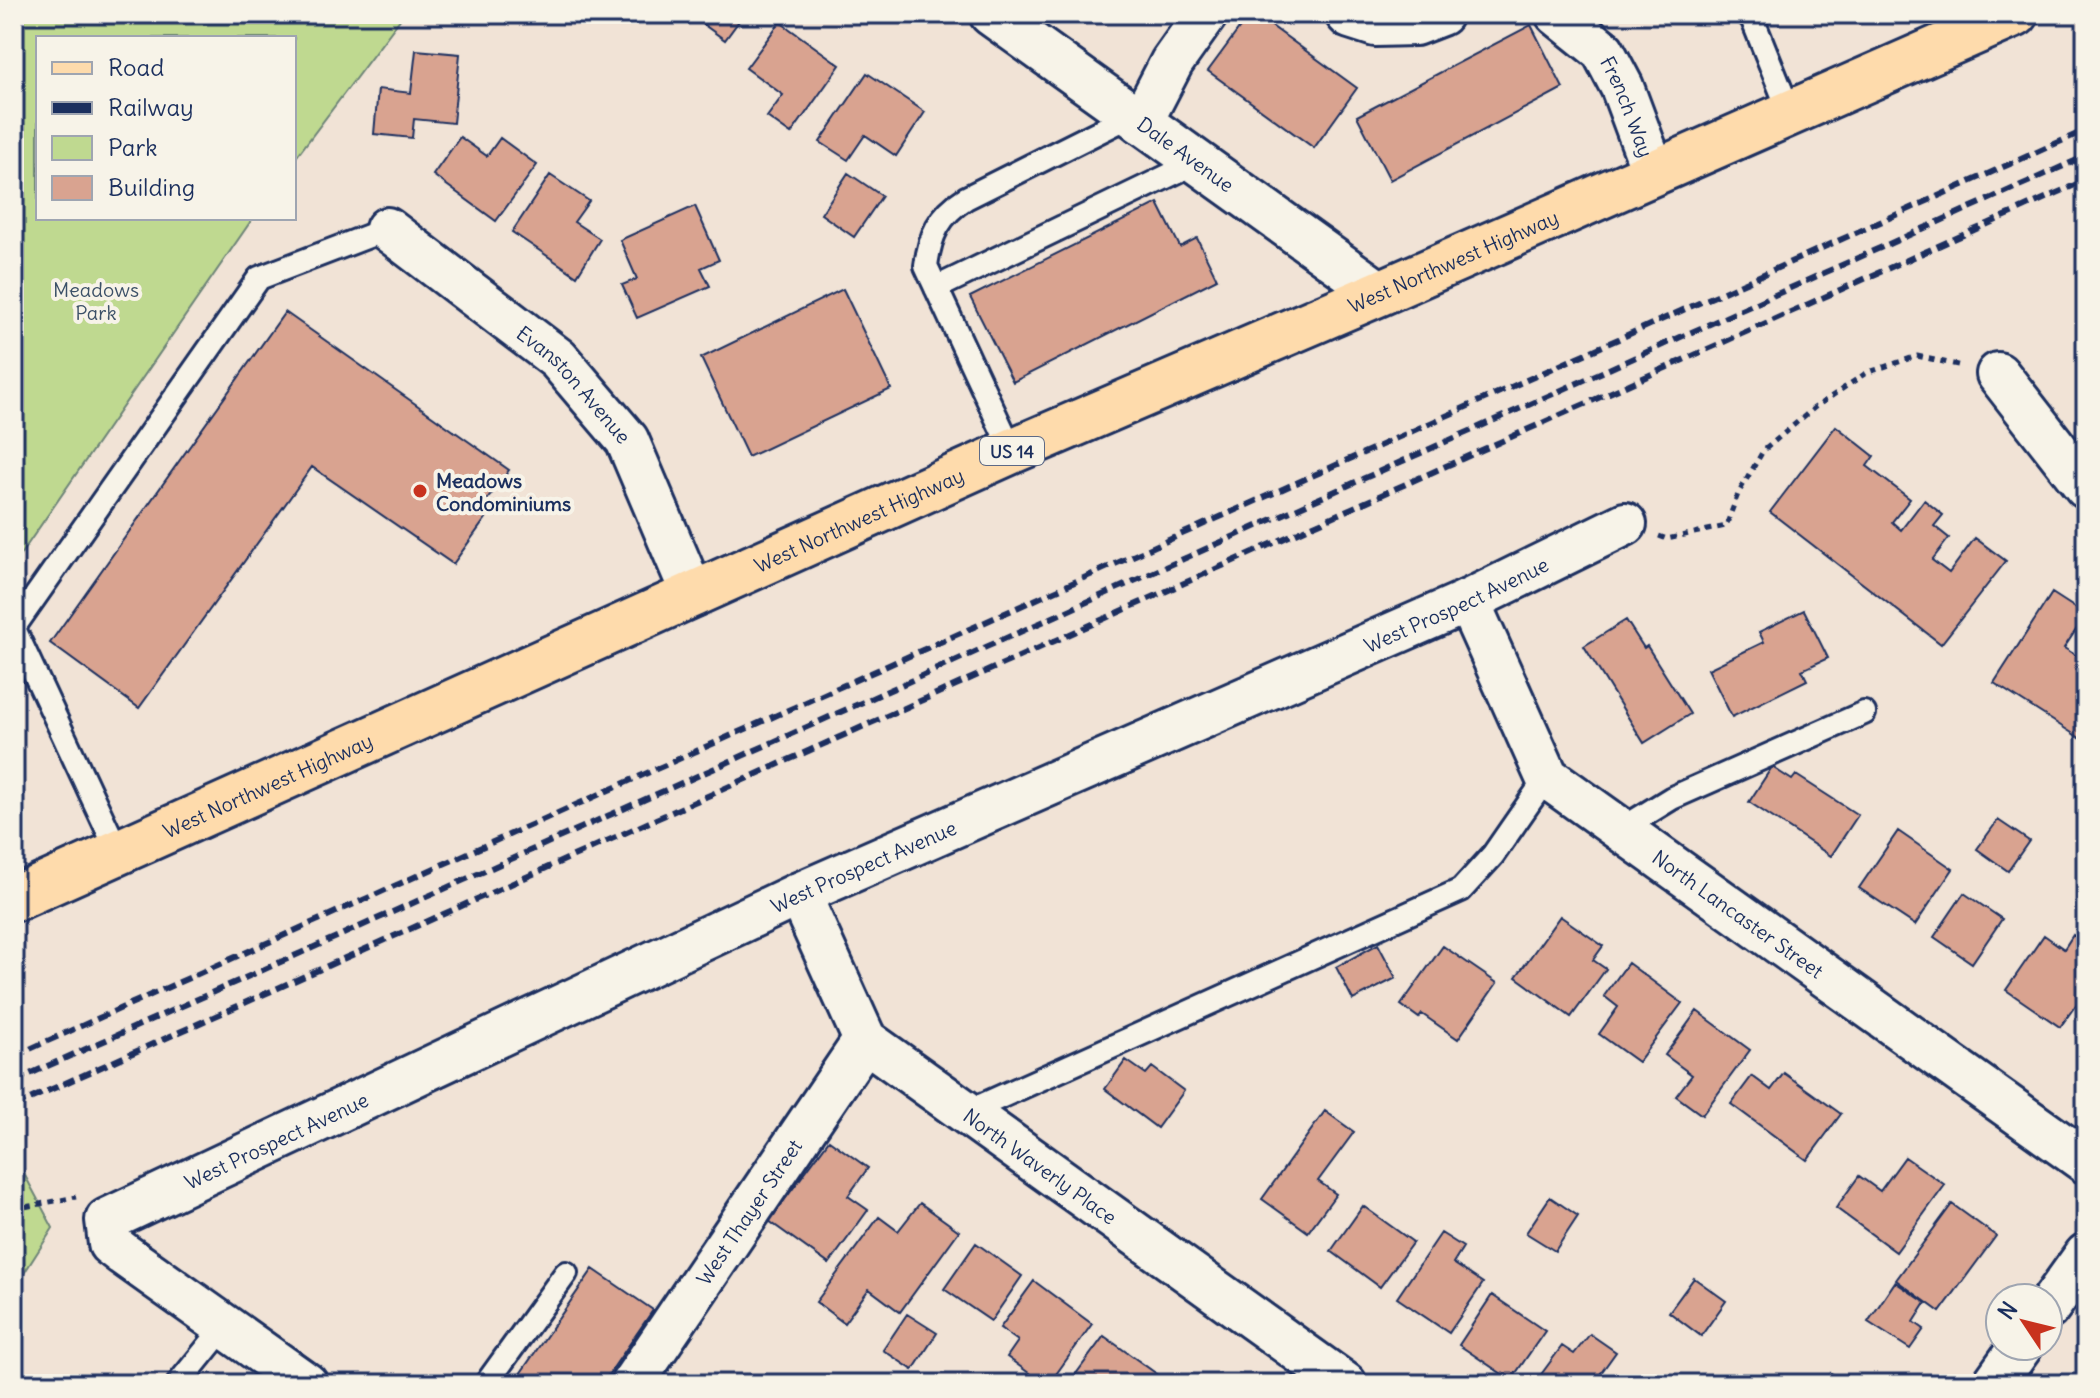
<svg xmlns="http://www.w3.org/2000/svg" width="2100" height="1398" viewBox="0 0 2100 1398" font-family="Delius,sans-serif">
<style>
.green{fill:#bfd990;stroke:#6d8477;stroke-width:2}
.building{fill:#d9a390;stroke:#1b2f5e;stroke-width:2}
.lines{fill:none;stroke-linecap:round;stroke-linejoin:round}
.lane-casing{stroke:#1b2f5e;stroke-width:28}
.street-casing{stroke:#1b2f5e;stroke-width:48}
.primary-casing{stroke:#1b2f5e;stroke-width:50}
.path{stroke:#1b2f5e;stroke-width:5;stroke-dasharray:6 6;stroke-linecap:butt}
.lane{stroke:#f7f3e8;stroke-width:22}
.street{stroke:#f7f3e8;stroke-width:42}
.primary{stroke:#fedbac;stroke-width:44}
.rail{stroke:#1b2f5e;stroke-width:6;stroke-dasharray:12 6;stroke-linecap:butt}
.poi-dot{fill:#c8321e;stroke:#f7f3e8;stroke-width:3}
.labels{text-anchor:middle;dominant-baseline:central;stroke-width:8;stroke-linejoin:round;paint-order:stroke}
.shield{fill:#f7f3e8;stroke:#5d6a87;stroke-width:2}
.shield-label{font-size:18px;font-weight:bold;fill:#1b2f5e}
.street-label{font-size:20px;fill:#1b2f5e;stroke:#f7f3e8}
.park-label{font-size:20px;fill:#3c5168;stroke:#f7f3e8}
.poi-label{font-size:20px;font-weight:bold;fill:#1b2f5e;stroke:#f7f3e8;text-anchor:start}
</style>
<rect width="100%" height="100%" fill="#f1e3d6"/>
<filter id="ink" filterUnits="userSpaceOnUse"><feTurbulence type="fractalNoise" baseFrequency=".0125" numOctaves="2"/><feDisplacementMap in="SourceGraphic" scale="16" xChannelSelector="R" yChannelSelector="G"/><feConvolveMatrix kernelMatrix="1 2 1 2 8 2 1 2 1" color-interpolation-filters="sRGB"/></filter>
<g filter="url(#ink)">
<path class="green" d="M14 14H404L294 160V38H38V218H253L14 564Z
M14 1155 53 1228 14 1289Z"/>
<path class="building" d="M689 14H744L725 40Z
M1250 14H1255L1357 88 1314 148 1208 71Z
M780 22 840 65 791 134 767 117 783 95 746 68Z
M1531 25 1563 88 1390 180 1357 116Z
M416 50 460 54 453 123 414 119 412 138 374 134 378 89 411 93Z
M867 73 925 112 896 156 865 135 848 160 820 142Z
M460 137 487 156 500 138 537 165 496 221 433 175Z
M848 173 882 196 854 237 821 214Z
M550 175 589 201 574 222 600 239 577 276 512 232Z
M1158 203 1180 247 1197 238 1217 279 1013 382 970 297Z
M695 206 719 260 701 268 710 286 637 318 622 285 637 279 620 240Z
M843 289 891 389 748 457 701 358Z
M285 312 509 470 479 511 486 518 453 564 312 467 139 708 50 643Z
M1836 426 1874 456 1867 466 1910 499 1892 522 1901 530 1924 500 1943 515 1934 526 1949 538 1932 560 1949 573 1975 538 2006 561 1941 644 1770 512Z
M2052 593 2086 615 2064 648 2082 659 2086 653V742L1994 683Z
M1804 610 1828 658 1802 670 1807 680 1732 717 1708 669 1764 642 1759 632Z
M1626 620 1644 648 1647 646 1690 714 1644 743 1584 646Z
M1772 767 1792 780 1796 775 1858 815 1831 856 1749 802Z
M1998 820 2029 841 2008 871 1977 849Z
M1898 831 1953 869 1915 925 1859 888Z
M1964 893 2002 919 1972 963 1934 937Z
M1560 916 1603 946 1593 960 1606 969 1571 1017 1516 977Z
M2044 935 2064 949 2073 935 2086 944V991L2060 1027 2006 990Z
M1378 944 1396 978 1353 1000 1336 967Z
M1443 946 1497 983 1458 1039 1422 1014 1419 1018 1401 1005Z
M1628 963 1682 1003 1638 1062 1599 1034 1618 1007 1604 996Z
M1697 1011 1750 1050 1702 1115 1676 1096 1692 1075 1665 1055Z
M1126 1060 1146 1074 1152 1067 1184 1091 1157 1128 1105 1089Z
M1784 1073 1841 1114 1807 1160 1731 1104 1752 1076 1771 1090Z
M1325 1111 1354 1132 1318 1181 1336 1194 1308 1232 1262 1199Z
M829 1140 868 1168 848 1196 868 1210 829 1264 769 1221Z
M1905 1157 1945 1185 1896 1252 1836 1208 1859 1176 1880 1191Z
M1550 1197 1578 1216 1555 1251 1526 1233Z
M920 1203 959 1231 900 1312 869 1289 844 1323 816 1302 879 1217 898 1231Z
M1952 1204 1996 1236 1940 1312 1896 1280Z
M1363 1206 1413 1242 1380 1287 1331 1251Z
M1441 1233 1463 1247 1453 1263 1483 1283 1449 1333 1397 1298Z
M976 1243 1022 1276 991 1321 944 1289Z
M593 1269 653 1310 602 1384H513Z
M1694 1278 1726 1301 1701 1336 1669 1312Z
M1034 1281 1092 1324 1049 1384H1044L1007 1357 1018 1341 1000 1328Z
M1895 1282 1926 1303 1914 1322 1924 1329 1910 1349 1868 1322Z
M1492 1295 1545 1331 1511 1380 1459 1345Z
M907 1314 937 1333 913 1370 883 1350Z
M1590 1334 1616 1352 1593 1384H1534L1562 1346 1574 1354Z
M1104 1336 1161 1377 1156 1384H1081L1073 1378Z
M1831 1373 1847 1384H1824Z"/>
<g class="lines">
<g class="lane-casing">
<path id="lane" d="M1747 14 1752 18 1790 113
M936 288 1197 162
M1012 451 926 266C930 235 939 215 966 198L1132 115
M14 627 259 278 387 229
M14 629 118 852
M1620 830 1672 798 1864 713
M967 1112 1461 890 1493 855 1547 777
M178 1384 225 1326
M486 1384 566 1273"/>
</g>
<g class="street-casing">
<g id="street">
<path id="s1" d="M991 14 1380 293"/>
<path d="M1347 14 1350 17 1375 25 1415 24 1441 14"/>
<path id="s2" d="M1557 14 1603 51 1622 87 1654 173"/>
<path d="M1141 122 1172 62 1206 14"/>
<path id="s3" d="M387 229 558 359 627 440 693 595"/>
<path d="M1998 374 2086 487"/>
<path id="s4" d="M1468 601 1547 777 2086 1162"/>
<path id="s5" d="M799 894 865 1040 1345 1384"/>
<path d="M2048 1308 2086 1255"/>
<path id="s6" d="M306 1384 123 1254 110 1244 107 1220 799 894 1468 601 1625 524"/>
<path id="s7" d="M632 1384 865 1040"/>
<path d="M1994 1384 2021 1346"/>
</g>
</g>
<g class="primary-casing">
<g id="primary">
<path id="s8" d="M14 899 1012 451 1380 293 2016 14"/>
</g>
</g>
<path class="path" d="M1659 536 1667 539 1726 526 1738 494 1763 451 1814 408 1866 373 1917 356 1962 366
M14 1209 76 1197"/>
<use href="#lane" class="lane"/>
<use href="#street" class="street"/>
<use href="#primary" class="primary"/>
<path class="rail" d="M14 1056 2086 130
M14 1081 2086 156
M14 1106 2086 180"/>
</g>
</g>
<circle class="poi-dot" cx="420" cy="491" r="8"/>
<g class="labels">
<rect class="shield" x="980" y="437" width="64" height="28" rx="6"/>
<g class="shield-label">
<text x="1012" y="451">US 14</text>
</g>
<g class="street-label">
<text stroke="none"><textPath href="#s2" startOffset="120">French Way</textPath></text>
<text stroke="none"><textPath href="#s1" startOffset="240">Dale Avenue</textPath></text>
<text stroke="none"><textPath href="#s8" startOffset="1574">West Northwest Highway</textPath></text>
<text stroke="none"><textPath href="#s3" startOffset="244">Evanston Avenue</textPath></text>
<text stroke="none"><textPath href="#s8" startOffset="926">West Northwest Highway</textPath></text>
<text stroke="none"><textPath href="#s6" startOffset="1748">West Prospect Avenue</textPath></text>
<text stroke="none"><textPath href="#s8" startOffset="278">West Northwest Highway</textPath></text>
<text stroke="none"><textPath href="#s6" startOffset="1100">West Prospect Avenue</textPath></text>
<text stroke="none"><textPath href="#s4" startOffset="428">North Lancaster Street</textPath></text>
<text stroke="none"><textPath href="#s6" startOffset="452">West Prospect Avenue</textPath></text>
<text stroke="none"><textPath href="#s5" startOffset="376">North Waverly Place</textPath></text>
<text stroke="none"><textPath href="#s7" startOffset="208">West Thayer Street</textPath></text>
</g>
<g class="park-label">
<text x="96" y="289">Meadows<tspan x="96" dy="23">Park</tspan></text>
</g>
<g class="poi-label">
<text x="436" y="480">Meadows<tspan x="436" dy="23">Condominiums</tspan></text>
</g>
</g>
<rect width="2100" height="1398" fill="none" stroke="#f7f3e8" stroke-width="48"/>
<rect x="24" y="24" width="2052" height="1350" fill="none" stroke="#1b2f5e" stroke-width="3" filter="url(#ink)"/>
<rect x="36" y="36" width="260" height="184" fill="#f7f3e8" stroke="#9fa5b1" stroke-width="2"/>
<rect x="52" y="62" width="40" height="12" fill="#fedbac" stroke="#9fa5b1" stroke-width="2"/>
<text x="108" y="76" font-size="24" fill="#1b2f5e">Road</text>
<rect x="52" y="102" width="40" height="12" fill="#1b2f5e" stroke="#9fa5b1" stroke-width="2"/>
<text x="108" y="116" font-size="24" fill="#1b2f5e">Railway</text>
<rect x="52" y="136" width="40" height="24" fill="#bfd990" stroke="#9fa5b1" stroke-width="2"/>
<text x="108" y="156" font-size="24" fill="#1b2f5e">Park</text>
<rect x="52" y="176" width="40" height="24" fill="#d9a390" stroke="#9fa5b1" stroke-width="2"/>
<text x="108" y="196" font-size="24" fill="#1b2f5e">Building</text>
<g transform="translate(2024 1322) rotate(305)"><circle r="38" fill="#f7f3e8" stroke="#9fa5b1" stroke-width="2"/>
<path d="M0-6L14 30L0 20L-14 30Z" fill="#c8321e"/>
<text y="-12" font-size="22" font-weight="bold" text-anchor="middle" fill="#1b2f5e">N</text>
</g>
</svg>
